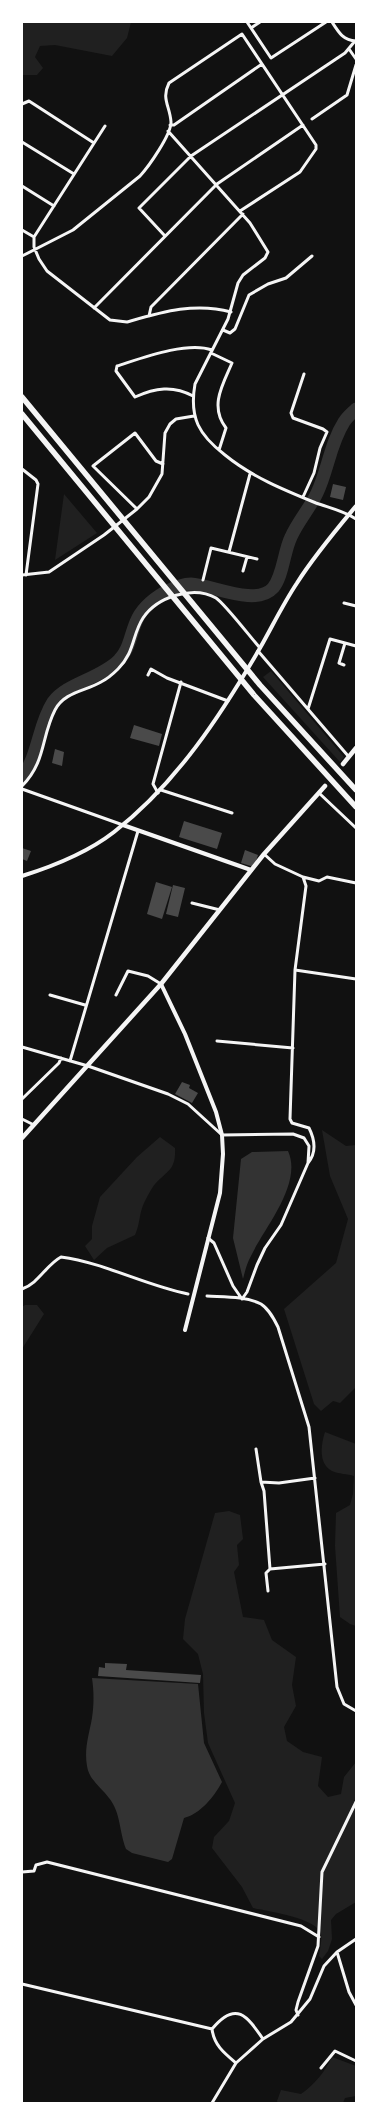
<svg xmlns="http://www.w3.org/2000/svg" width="378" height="2125" viewBox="0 0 378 2125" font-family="'Space Grotesk',sans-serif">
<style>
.green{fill:#202020}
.water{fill:#333}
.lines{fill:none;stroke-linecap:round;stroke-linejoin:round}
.river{stroke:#333;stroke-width:13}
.building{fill:#4a4a4a}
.minor{stroke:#f5f5f5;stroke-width:3}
.tertiary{stroke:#f5f5f5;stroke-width:4}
.secondary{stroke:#f5f5f5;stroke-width:4.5}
.motorway{stroke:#f5f5f5;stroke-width:5.5}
</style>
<rect width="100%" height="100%" fill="#111"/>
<path class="green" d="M22 22H131L127 38 112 56 55 45 40 46 35 57 43 68 37 75H22Z
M64 494 97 533 55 560Z
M271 671 344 757 340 762 263 677Z
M322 1130 346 1146 356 1145V1387L340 1403 333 1401 321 1411 314 1404 284 1309 336 1263 348 1219 330 1176Z
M160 1137 175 1148C176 1170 168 1170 155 1184 151 1189 147 1197 144 1203 139 1214 140 1224 135 1235L107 1248 94 1260 85 1246 92 1239V1226L100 1197 137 1157Z
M25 1305H37L44 1314 22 1349V1307Z
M325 1432 356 1444V1626L350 1624 340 1617 335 1546 336 1513 350 1505 353 1494 354 1476C348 1474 338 1474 332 1471 318 1464 321 1444 325 1432Z
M229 1511 240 1515 243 1539 237 1545 239 1565 234 1572 243 1617 264 1620 272 1640 296 1657 292 1685 296 1706 284 1727 287 1741 303 1752 322 1757 318 1786 328 1797 341 1794 344 1777 356 1762V1902L336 1914 331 1920 332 1939 328 1951 322 1959 319 1956C320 1949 322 1941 321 1934 317 1918 268 1911 253 1908L242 1887 212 1848 214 1837 229 1821 235 1803 208 1743 204 1713 203 1674 198 1654 183 1639 185 1619 215 1513Z
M332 2057 356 2066V2096L345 2098 343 2103H278L277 2101 281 2090 301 2094C314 2085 325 2072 332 2057Z"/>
<path class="water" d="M288 1151C303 1184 264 1228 251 1256 247 1263 245 1271 243 1279L233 1238 241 1159 252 1152Z
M92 1678 198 1684 204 1743 222 1782C214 1797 200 1814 184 1818L172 1859 168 1862 132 1853 126 1849C119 1831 121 1813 109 1798 101 1787 89 1780 87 1766 84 1748 89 1735 92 1718 94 1704 94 1692 92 1678Z"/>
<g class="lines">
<path class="river" d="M22 777C39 755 38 725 53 702 67 683 100 679 119 660 130 648 130 636 136 622 141 609 153 599 165 592 173 588 182 584 191 584 212 585 256 607 273 588 283 576 284 551 291 537 298 521 310 508 317 493 328 470 330 444 344 422 347 417 352 413 356 409"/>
</g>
<path class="building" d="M333 484 346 487 343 500 330 497Z
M134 725 162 734 159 746 130 738Z
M55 749 64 752 62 766 52 763Z
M184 821 222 833 217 849 179 837Z
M22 848 31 851 27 861 22 859Z
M245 850 258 855 254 867 241 863Z
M156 882 172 887 162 919 147 914Z
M173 885 185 888 178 917 166 914Z
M182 1082 190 1085 189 1088 198 1093 192 1103 175 1094Z
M105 1663 127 1664 126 1670 201 1675 200 1683 98 1676 99 1667 105 1668Z"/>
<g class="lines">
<path class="minor" d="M247 22 271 58 326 22
M332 22C339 33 343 40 356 41
M251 28 260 22
M349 49 356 59
M22 104 29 101 94 143
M312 119 347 95 356 65
M170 125H174L262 64
M105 126 34 237V247L39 259 47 271 110 320 127 322C162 312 195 302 231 312
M168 131 250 223 268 252 265 258 243 275 238 283 228 319 195 384C189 418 199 435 225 455 252 477 284 490 316 503 330 508 344 511 356 519
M22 142 74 174
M22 186 54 206
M22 230 34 237
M165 236 139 208 191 156 345 53 355 41
M22 256 73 230 140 176C149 166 171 135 171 122 170 106 161 99 169 83L242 34 316 145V149L300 172 240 211
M94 308 217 184 303 125
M149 316 151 307 243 214
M223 330 230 333 235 329 249 295 268 284 286 278 312 256
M211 353 232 363C223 384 209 406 226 428L219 450
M193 396C173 385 155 388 135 397L116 371 117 366C142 358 187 341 212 350
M22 469 36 480 38 484 26 575
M303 497 314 473 320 448 327 432 323 429 293 418 291 413 304 374
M137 509 93 466 135 433 156 461 163 464
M229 552 250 474
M243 571 247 557
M22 575 49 572 104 535 137 509 149 497 162 474 165 433 170 424 176 419 194 416
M203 580 211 548 257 559
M344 603 356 606
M258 651 349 757
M344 665 339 663 345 643 356 646
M148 675 151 669 167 678 228 701
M308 709 330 639 345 643
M22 786C46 762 41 737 55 710 64 692 86 691 101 682 107 679 113 674 118 669 135 652 132 635 143 618 157 597 193 585 216 598 225 604 251 638 260 648
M22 789 123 825
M161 790 232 813
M158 793 153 784 181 682
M319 793 356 828
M264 854 275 864 303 877 306 886 295 970 290 1119 292 1123 309 1128C315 1140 317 1152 308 1163
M303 877 319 881 327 877 356 883
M192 903 220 910
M295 970 356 979
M50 995 85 1005
M116 995 128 971 148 976 161 984
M217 1041 293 1048
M22 1047 88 1066 168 1094 188 1104 222 1135 293 1134 304 1138 309 1146 308 1163 281 1225 265 1248 257 1265 247 1292 242 1299
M70 1061 138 831
M22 1099 59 1063 61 1058
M22 1119 34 1125
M208 1238 214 1243 233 1286 242 1299
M22 1289C39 1283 46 1265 61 1257 105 1263 144 1285 188 1294
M207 1296C223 1297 246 1296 261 1304 269 1309 274 1319 278 1327L309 1427 337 1687 344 1704 356 1711
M256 1449 261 1482 279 1483 315 1478
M261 1482 264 1491 270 1569 325 1564
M268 1591 266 1573 270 1569
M22 1872 34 1871 36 1865 47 1862 301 1926 319 1937
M337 1952 349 1992 356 2005
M22 1984 212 2029C214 2045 224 2053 236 2063
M298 2015 296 2010 298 2002 318 1946 322 1872 356 1802
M212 2029C236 2000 247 2016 263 2039
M321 2068 335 2051 356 2061
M212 2103 236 2063 263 2039 291 2022 310 1999 324 1966 337 1952 356 1939"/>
<path class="tertiary" d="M123 825 251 870
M22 876C54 866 87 853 114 832 176 784 221 715 260 648 272 627 283 604 297 583 314 556 336 530 356 506
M161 984 185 1034 216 1112 222 1135 223 1154 220 1193 185 1330"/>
<path class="secondary" d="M343 764 356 748
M22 1138 161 984 264 854 325 786"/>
<path class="motorway" d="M22 397 260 685 356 790
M22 414 254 695 356 807"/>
</g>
<rect width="378" height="2125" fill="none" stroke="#ffffff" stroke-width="46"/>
</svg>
